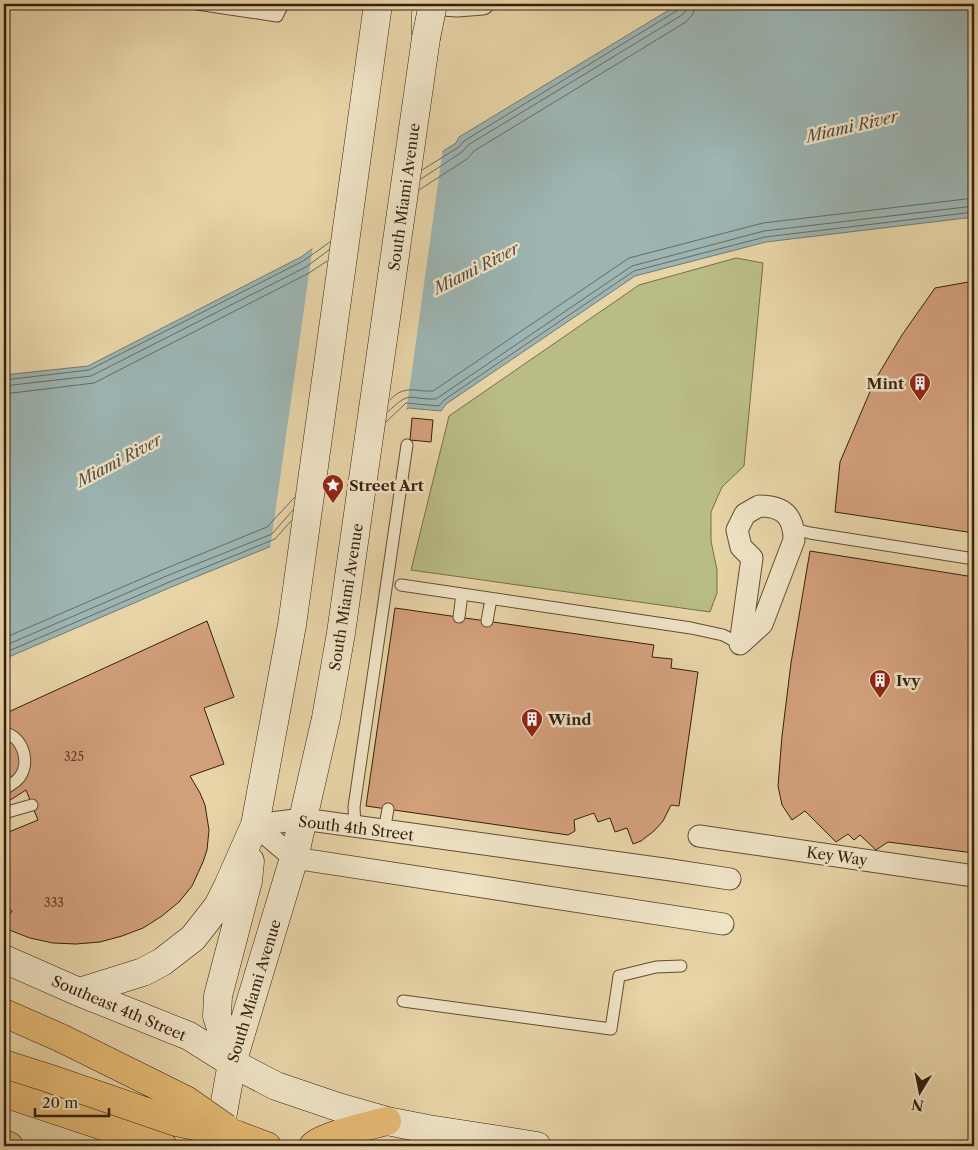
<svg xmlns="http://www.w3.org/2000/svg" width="978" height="1150" viewBox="0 0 978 1150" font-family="'Libre Caslon Text',serif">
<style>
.green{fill:#b9bc84;stroke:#786e49}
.water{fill:#9cb5b3;stroke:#747971}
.pier{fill:#e7d4a7}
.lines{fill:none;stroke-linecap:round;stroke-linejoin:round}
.shore{stroke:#6a6a60;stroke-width:1}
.building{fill:#d3a07c;stroke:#371f0e}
.lane-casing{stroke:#634c34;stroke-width:13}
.street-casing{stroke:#634c34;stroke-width:23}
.secondary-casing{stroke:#371f0e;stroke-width:29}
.highway-casing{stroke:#371f0e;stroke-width:29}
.lane{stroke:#efe3c6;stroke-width:11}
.street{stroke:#efe3c6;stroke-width:21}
.secondary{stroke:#efe3c6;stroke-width:28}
.highway{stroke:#e4ba74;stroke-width:28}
.secondary-bridge-casing{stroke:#371f0e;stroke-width:29;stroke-linecap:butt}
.highway-bridge-casing{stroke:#371f0e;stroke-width:29;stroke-linecap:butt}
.secondary-bridge{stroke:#efe3c6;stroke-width:28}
.highway-bridge{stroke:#e4ba74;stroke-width:28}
.labels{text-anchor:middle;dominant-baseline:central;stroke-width:5;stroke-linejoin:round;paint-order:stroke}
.number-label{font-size:12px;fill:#5e3f2a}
.street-label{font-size:15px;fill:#371f0e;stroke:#efe3c6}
.poi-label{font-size:15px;font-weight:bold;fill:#371f0e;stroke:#efe3c6;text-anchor:start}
.water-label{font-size:16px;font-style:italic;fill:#554c40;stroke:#efe3c6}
</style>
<rect width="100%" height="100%" fill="#e7d4a7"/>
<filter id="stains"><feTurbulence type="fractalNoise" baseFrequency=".004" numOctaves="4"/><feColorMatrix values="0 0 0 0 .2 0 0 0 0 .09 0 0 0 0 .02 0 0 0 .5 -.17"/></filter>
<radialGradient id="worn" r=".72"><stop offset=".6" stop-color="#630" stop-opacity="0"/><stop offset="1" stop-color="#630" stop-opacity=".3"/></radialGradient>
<path class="green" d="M736 258 763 263 744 466 722 487 711 512V541L717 570V593L710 612 411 570 449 416 639 285Z"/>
<path class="water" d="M679 4H974V217L766 242 635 276 446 404 441 411 408 408 338 476 279 543 169 588 4 659V375L88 366 301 257 375 203 415 169 456 143 459 137Z"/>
<path class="pier" d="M443 148 406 413 339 478 280 545 270 549 313 245 373 201 414 167Z"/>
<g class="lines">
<path class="shore" d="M422 170 459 147 464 141 678 10 681 4
M421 179 462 152 468 145 682 15 686 11 687 4
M419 190 467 159 474 151 686 22 693 14 695 4
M4 380 89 370 303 261 330 242
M4 386 91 376 306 267 329 250
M4 394 94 383 309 273 327 261
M390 400C405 384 414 392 433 391L629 258 763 223 974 198
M388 412C411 389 408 400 436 399L632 266 764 231 974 206
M386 422 406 403 439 406 444 400 634 271 765 237 974 212
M4 638 162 570 267 527 295 497
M4 646 164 577 272 534 293 510
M4 653 167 583 275 539 291 521"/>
</g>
<path class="building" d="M974 281V533L835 512 840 462 875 380 902 335 935 288Z
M412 418 433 420 431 442 410 440Z
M810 551 974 577V853L888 842 876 850 860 835 854 840 848 834 836 842 805 811 792 820 782 805 778 786 782 736 791 663Z
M395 608 654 645 652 657 672 659 671 668 698 672 679 806 671 805 663 821 654 831 641 841 633 844 627 828 615 832 610 818 598 822 594 813 574 820 575 831 568 835 366 806Z
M207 621 234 697 204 708 224 764 190 776 200 793 205 805 209 830 207 850 203 862 192 886 179 902 162 916 143 928 122 936 100 942 76 944 53 943 30 938 4 928V923L12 911 4 907V834L38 820 26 790 4 804V714Z"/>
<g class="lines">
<g class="lane-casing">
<path id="lane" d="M197 4 277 16 283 4
M794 529 810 533 974 559
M401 585 691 628 723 635 740 644
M459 617 462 594
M487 621 491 599
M4 733C23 736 31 763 19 778 16 782 10 785 6 788H4
M4 813 32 805
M355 827 354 807 407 445
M384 831 388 809
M403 1001 611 1029 619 976 656 967 681 966"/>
</g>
<g class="street-casing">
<path id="street" d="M431 4 457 6 483 4
M759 506C782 506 794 515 794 540L762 624 740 644 752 558 741 547 737 530 745 514Z
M255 825 294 858 723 924
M255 825 303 819 671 870 730 879
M699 836 974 876"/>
</g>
<g class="secondary-casing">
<path id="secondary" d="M4 959 79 992 189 1036 232 1063 276 1086 338 1107 387 1121 428 1129 537 1146
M79 992 143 972 162 962 193 938 218 906 228 886 255 825 292 625 378 4
M232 1063 217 1016 218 996 248 881 250 861
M217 1146 232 1063 294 858 326 718 341 633 426 38V14"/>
</g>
<g class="highway-casing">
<path id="highway" d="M4 1013 61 1038
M4 1093 163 1146
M235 1134 267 1146
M4 1144 9 1146
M313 1146C322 1136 372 1125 387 1121"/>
</g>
<use href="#lane" class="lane"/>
<use href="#street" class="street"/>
<use href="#secondary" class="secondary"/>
<use href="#highway" class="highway"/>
<g class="secondary-bridge-casing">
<path id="secondary-bridge" d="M426 38 433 4"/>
</g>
<g class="highway-bridge-casing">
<path id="highway-bridge" d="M61 1038 186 1100 226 1128
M4 1064 48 1078 176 1122 235 1134"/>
</g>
<use href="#secondary-bridge" class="secondary-bridge"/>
<use href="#highway-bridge" class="highway-bridge"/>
</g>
<defs>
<g id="building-pin" transform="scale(1.125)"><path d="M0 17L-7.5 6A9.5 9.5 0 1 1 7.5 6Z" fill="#8f2418" stroke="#efe3c6"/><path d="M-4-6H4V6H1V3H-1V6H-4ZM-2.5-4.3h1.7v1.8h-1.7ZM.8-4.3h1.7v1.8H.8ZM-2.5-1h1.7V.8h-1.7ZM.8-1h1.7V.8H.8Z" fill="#fff"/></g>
<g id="sight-pin" transform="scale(1.125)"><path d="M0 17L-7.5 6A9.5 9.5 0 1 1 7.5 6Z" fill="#8f2418" stroke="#efe3c6"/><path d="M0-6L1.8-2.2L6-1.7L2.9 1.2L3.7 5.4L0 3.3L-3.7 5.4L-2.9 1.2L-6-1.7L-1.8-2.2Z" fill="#fff"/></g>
</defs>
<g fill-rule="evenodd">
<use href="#building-pin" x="920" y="383"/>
<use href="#sight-pin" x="333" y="485"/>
<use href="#building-pin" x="880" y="680"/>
<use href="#building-pin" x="532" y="719"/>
</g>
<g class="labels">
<g class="number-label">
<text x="74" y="756">325</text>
<text x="54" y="902">333</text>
</g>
<g class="street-label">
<text transform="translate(404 197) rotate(-82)">South Miami Avenue</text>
<text transform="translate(346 597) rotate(-81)">South Miami Avenue</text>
<text transform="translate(356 828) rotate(7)">South 4th Street</text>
<text transform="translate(837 856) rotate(8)">Key Way</text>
<text transform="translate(254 991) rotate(-73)">South Miami Avenue</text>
<text transform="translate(119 1008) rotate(23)">Southeast 4th Street</text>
</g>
<g class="poi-label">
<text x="904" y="383" text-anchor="end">Mint</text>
<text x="349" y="485">Street Art</text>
<text x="896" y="680">Ivy</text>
<text x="548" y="719">Wind</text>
</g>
<g class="water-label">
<text transform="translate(852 126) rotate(-13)">Miami River</text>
<text transform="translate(476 268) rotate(-27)">Miami River</text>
<text transform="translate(119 460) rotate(-28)">Miami River</text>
</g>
</g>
<rect width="978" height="1150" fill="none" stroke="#e7d4a7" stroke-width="20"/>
<rect x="5" y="5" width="968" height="1140" fill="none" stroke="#371f0e" stroke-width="2.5"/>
<rect x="10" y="10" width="958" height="1130" fill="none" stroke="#371f0e"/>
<g transform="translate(920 1092) rotate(190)" stroke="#efe3c6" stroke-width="4" paint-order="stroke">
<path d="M0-4L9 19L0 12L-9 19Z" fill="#371f0e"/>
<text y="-8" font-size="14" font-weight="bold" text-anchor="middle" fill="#371f0e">N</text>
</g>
<path d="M35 1108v8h74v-8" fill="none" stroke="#371f0e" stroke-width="2.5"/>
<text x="42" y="1108" font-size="15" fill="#371f0e" stroke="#efe3c6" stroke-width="4" paint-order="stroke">20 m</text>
<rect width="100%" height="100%" filter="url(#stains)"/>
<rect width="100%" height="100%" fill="url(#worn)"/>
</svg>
